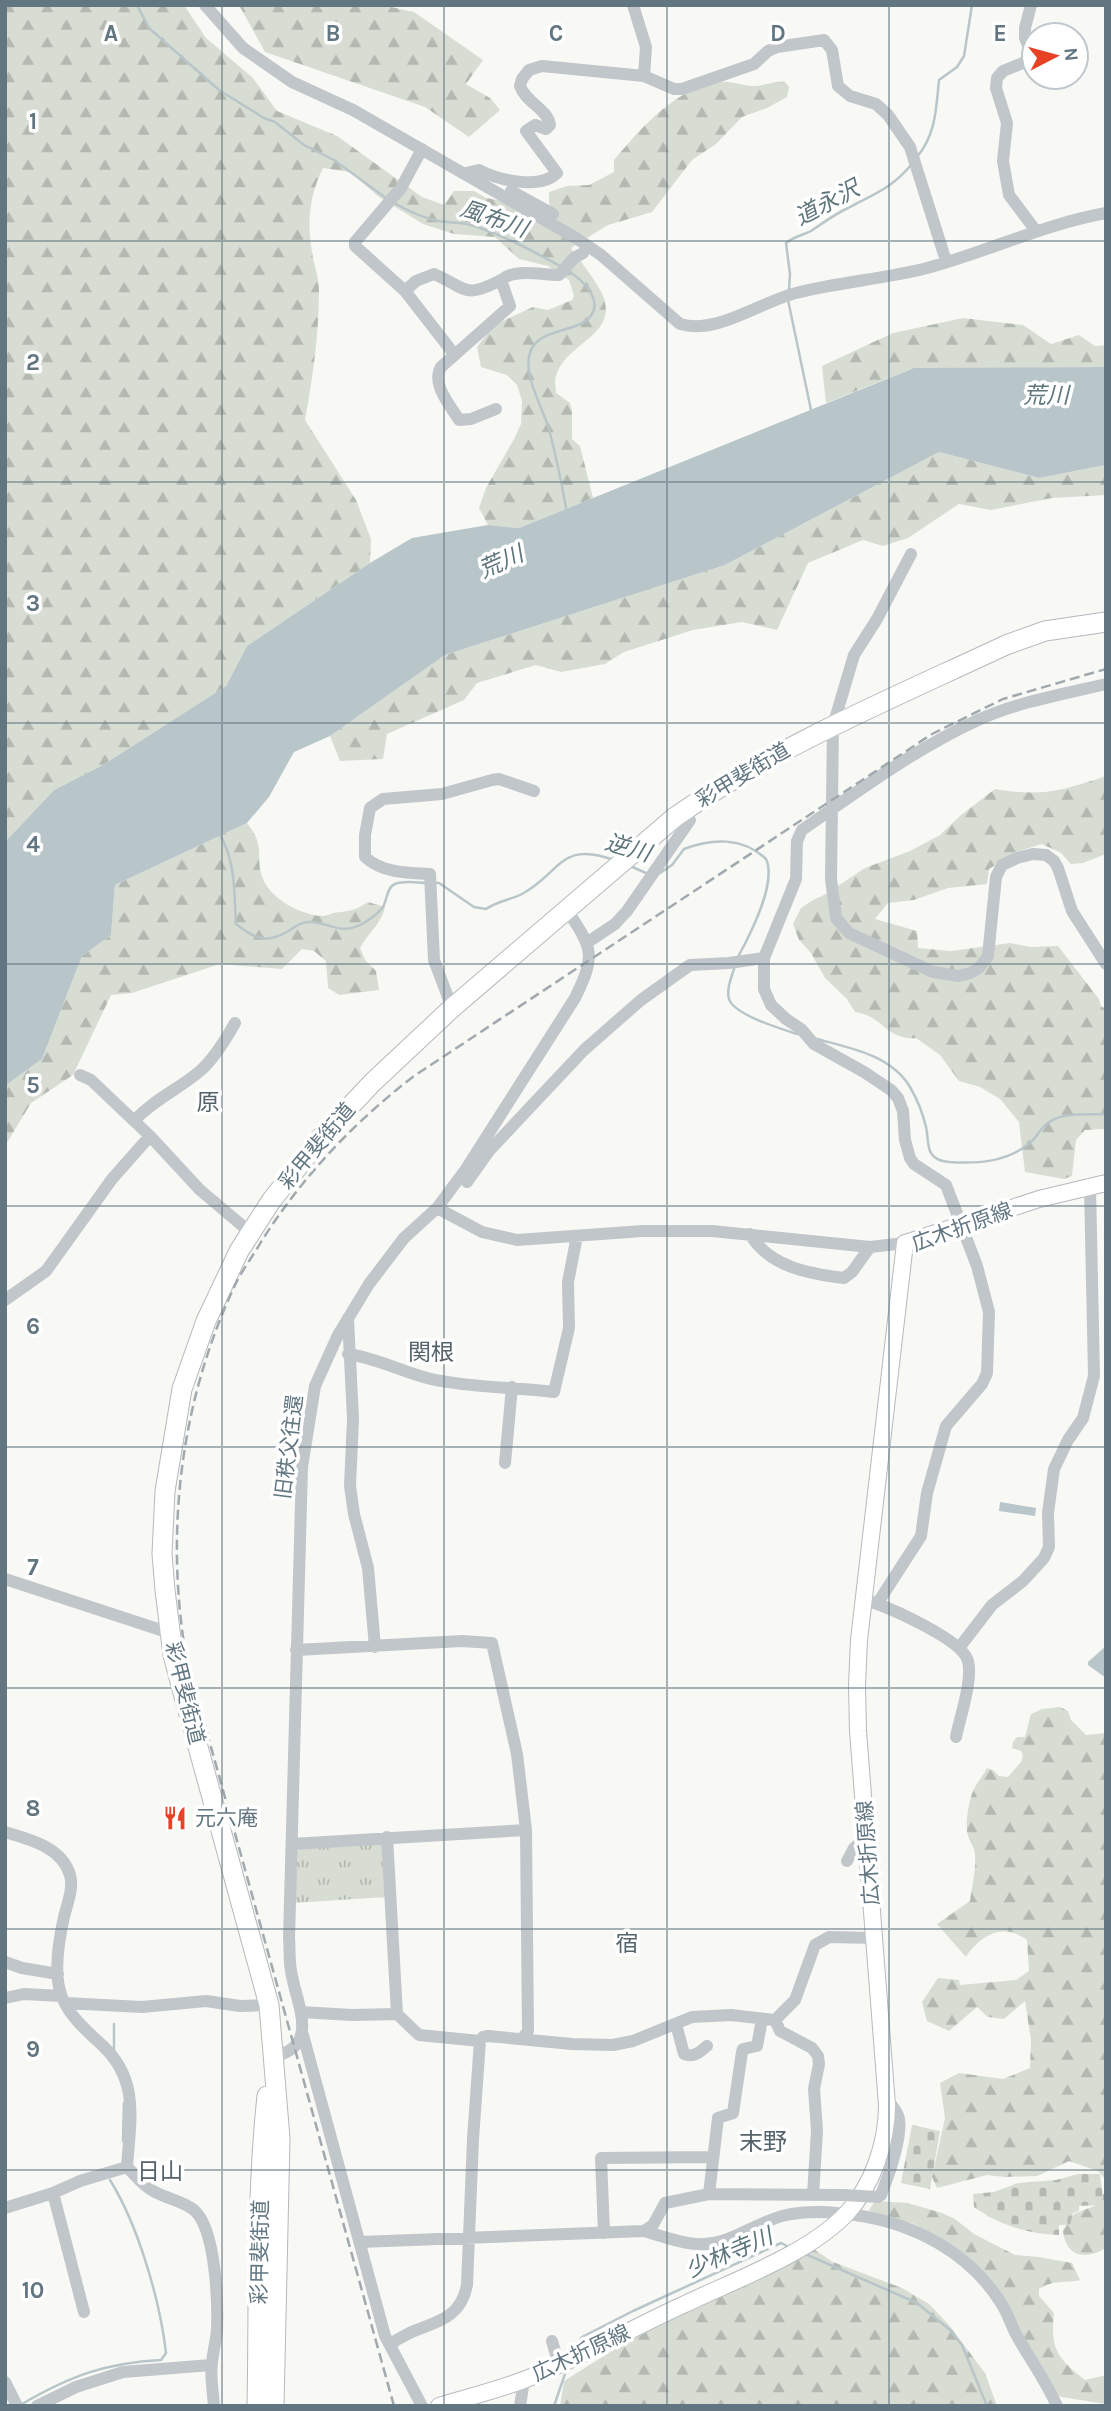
<svg xmlns="http://www.w3.org/2000/svg" width="1111" height="2411" viewBox="0 0 1111 2411" font-family="Karla,'Noto Sans JP',sans-serif">
<style>
.forest{fill:url(#forest-firs)}
.cemetery{fill:url(#cemetery-stones)}
.park{fill:url(#park-tufts)}
.water{fill:#b8c6c9}
.lines{fill:none;stroke-linecap:round;stroke-linejoin:round}
.stream{stroke:#b8c6c9;stroke-width:2.5}
.major-casing{stroke:#b4babe;stroke-width:18}
.highway-casing{stroke:#b4b9bc;stroke-width:21}
.minor{stroke:#c1c6ca;stroke-width:12}
.major{stroke:#fff;stroke-width:16}
.highway{stroke:#fff;stroke-width:19}
.rail{stroke:#a0a9ae;stroke-width:2.5;stroke-dasharray:10 5;stroke-linecap:butt}
.minor-bridge{stroke:#c1c6ca;stroke-width:12}
.grid{fill:none;stroke:#627681;stroke-width:2;stroke-opacity:0.55}
.labels{text-anchor:middle;dominant-baseline:central;stroke-width:7;stroke-linejoin:round;paint-order:stroke}
.street-label{font-size:21px;fill:#627681;stroke:#fff}
.poi-label{font-size:21px;fill:#627681;stroke:#fff;text-anchor:start}
.water-label{font-size:23px;font-style:italic;fill:#5e767c;stroke:#fff}
.neighbourhood-label{font-size:23px;fill:#55646c;stroke:#fff}
.quarter-label{font-size:24px;fill:#55646c;stroke:#fff}
.grid-label{font-size:23px;text-anchor:middle;font-weight:bold;fill:#627681;stroke:#fff;stroke-width:7;stroke-linejoin:round;paint-order:stroke}
</style>
<defs>
<pattern id="forest-firs" width="22" height="20" patternUnits="userSpaceOnUse" patternTransform="scale(1.75)"><rect width="22" height="20" fill="#d8ddd4"/><path d="M5 1l3.5 6h-7zM16 11l3.5 6h-7z" fill="#b3b8b1"/></pattern>
<pattern id="cemetery-stones" width="16" height="16" patternUnits="userSpaceOnUse" patternTransform="scale(1.75)"><rect width="16" height="16" fill="#d8ddd4"/><path d="M2 7V4a2 2 0 0 1 4 0v3zM10 15v-3a2 2 0 0 1 4 0v3z" fill="#b3b8b1"/></pattern>
<pattern id="park-tufts" width="24" height="20" patternUnits="userSpaceOnUse" patternTransform="scale(1.75)"><rect width="24" height="20" fill="#d8ddd4"/><path d="M3 7l-1-3M5 7V3M7 7l1-3M15 17l-1-3M17 17v-4M19 17l1-3" fill="none" stroke="#b3b8b1"/></pattern>
</defs>
<rect width="100%" height="100%" fill="#f8f8f5"/>
<path class="forest" d="M5 5H184L206 38 253 78 277 111 337 136 422 197 444 205 454 191H474L486 198 508 202 553 217 549 202V192L567 186 589 185 614 172V160C642 127 676 87 721 82 732 81 742 86 753 86 764 86 774 81 785 82L789 87 787 97 767 108 742 117 716 144 692 160 652 212 608 225 571 248C580 261 591 274 599 288 626 335 565 341 556 376 554 381 556 388 556 393L570 403 572 411V439L580 446 593 498 519 528 488 525 479 508 486 488 514 439 521 424 522 401 517 385 507 375 481 367 477 347 494 325 533 307 548 310 572 300 574 296 569 280 548 266 519 259 495 237 454 234 423 224 379 197 350 172 323 168C308 198 307 225 313 258 315 268 319 279 319 290 319 334 313 376 305 420L356 500 371 539 370 563 247 646 226 686 103 765 54 790 5 842Z
M239 5H382L414 12 483 60 466 84 490 98 500 110 469 137 425 107 265 52Z
M963 318 1023 325 1051 344 1079 335 1095 346 1106 345V367L911 369 826 403 822 366 893 333Z
M939 452 1039 478 1106 465V495L1052 498 991 510 959 504 908 538 883 546 863 540 808 563 777 630 742 622 693 630 624 652 605 664 561 672 536 665 477 683 464 700 387 734 383 759 340 761 330 736 445 655 725 565Z
M1106 776V854L1083 863 1071 864 1061 853 1042 844 1016 852 989 869 987 884 948 888 914 900 888 903 875 919 917 931 918 948 951 951 1010 943 1031 947 1058 946 1099 999 1101 1006 1106 1009V1129L1085 1130 1076 1140 1072 1176 1064 1179 1025 1172 1019 1122 1000 1099 980 1087 959 1081 940 1055 916 1038C887 1041 884 1016 855 1012L847 999 825 978 811 953 799 940 793 924 801 908 813 900 824 895 865 868 910 851 940 835 961 815 995 789C1042 797 1061 791 1106 776Z
M247 823C267 848 254 856 263 879 271 899 301 915 322 916 325 916 330 914 333 913 348 911 355 911 368 902L385 907C382 923 368 933 360 948L365 960 376 971 379 990 339 995 328 988 326 961 314 951 302 949 282 969 220 964 132 993 111 995 73 1075 31 1103 5 1146V1086L42 1059 82 956 111 935 115 885Z
M1060 1707 1068 1711 1071 1720 1086 1735 1106 1733V2248C1085 2261 1065 2256 1063 2230L1074 2214 1094 2206 1101 2199 1105 2191 1104 2178 1098 2171 1069 2161 1037 2176 1004 2177 987 2175 937 2188 932 2177 945 2118 940 2083 959 2073 1003 2079 1030 2068 1031 2040 1025 2001 1004 2019 988 2017 977 2007 949 2031 927 2021 922 2002 938 1978 959 1980 960 1985 1016 1980 1029 1971 1027 1940C1023 1937 1016 1933 1011 1932 992 1928 975 1943 966 1957L937 1924 970 1901C972 1886 976 1871 975 1856 975 1847 970 1843 968 1836 965 1824 968 1808 971 1797 974 1785 982 1778 987 1768L993 1770 999 1776 1008 1777 1021 1762 1023 1756 1021 1751 1012 1748 1013 1742 1017 1737H1025L1031 1714 1042 1709Z
M875 2201 908 2203 942 2213 955 2219 974 2234 1015 2255 1039 2257 1072 2263 1080 2280C1063 2284 1054 2279 1039 2289V2296L1054 2313C1050 2349 1057 2358 1085 2380L1106 2375V2404L1061 2397 1053 2390 1018 2329 944 2240 912 2223 876 2215 869 2210Z
M815 2250 833 2262 902 2288 929 2304 949 2325 985 2373 997 2406H560L564 2381 623 2344Z"/>
<path class="cemetery" d="M912 2125 940 2131 930 2189 901 2183Z
M1078 2174H1100L1103 2198 1098 2205 1079 2206V2211L1073 2213 1070 2225H1059V2235C1028 2234 999 2225 974 2207L973 2194 994 2192 1018 2183 1056 2180Z"/>
<path class="park" d="M384 1841 387 1897 293 1903 296 1846Z"/>
<path class="water" d="M1106 367V465L1039 478 939 452 725 565 445 655 330 736 294 752 269 797 247 823 115 885 111 935 82 956 42 1059 5 1086V842L54 790 103 765 226 686 247 646 370 563 412 538 488 525 519 528 914 368Z
M1000 1502 1036 1508 1035 1516 999 1511Z
M1106 1646V1678L1088 1665V1662Z"/>
<g class="lines">
<path class="stream" d="M137 5 149 28 219 90 264 118 275 122 304 145 334 160 386 198
M917 157C936 134 936 109 939 80L957 67 964 56 972 5
M394 203C408 211 423 218 439 221 450 223 461 222 471 225 503 235 531 250 560 266
M789 290 790 274 786 243C793 237 803 235 811 231 823 223 835 214 848 208 874 194 892 188 911 165
M788 300 811 410
M567 513C562 485 556 456 549 429 543 409 525 378 529 357 533 328 573 334 589 318 605 301 582 279 568 271
M220 835C236 862 234 894 236 924 256 940 268 944 290 930 296 926 301 922 310 922 330 922 339 936 362 924 369 920 378 914 383 907 387 900 387 887 395 884 404 880 418 883 427 883
M630 866 646 873
M660 873 672 865 684 849C712 838 743 837 766 859 777 882 750 935 738 957
M434 883H439L474 907 486 909C498 901 510 900 522 894 561 873 560 840 614 860
M735 966C732 976 726 989 729 999 734 1015 782 1029 797 1034
M817 1039C850 1048 891 1055 910 1087 917 1099 923 1114 926 1127 928 1135 927 1147 931 1153 935 1160 942 1161 949 1162 978 1164 1007 1162 1030 1143 1037 1137 1041 1127 1048 1123 1064 1111 1088 1115 1106 1114
M114 2052V2024
M123 2141 124 2103
M803 2253 917 2303 950 2330 962 2345 987 2406
M573 2352 582 2337 633 2311 781 2243 791 2248
M22 2404C70 2376 105 2363 161 2360L166 2353C160 2300 138 2225 110 2180
M554 2406 567 2368"/>
<g class="major-casing">
<path id="major" d="M439 2406C468 2397 498 2390 526 2379 581 2358 632 2328 685 2304 735 2280 810 2253 847 2213 873 2185 887 2142 887 2105L858 1731 857 1686 859 1640 905 1243 1039 1199 1106 1183"/>
</g>
<g class="highway-casing">
<path id="highway" d="M257 2406C259 2303 256 2198 267 2096
M274 2406 280 2138 269 2005 181 1685 173 1655 165 1590 162 1554 165 1491 182 1389 206 1321 239 1251 271 1201 323 1135 373 1082 452 1008 675 817C777 746 893 698 1006 645L1045 631 1106 622"/>
</g>
<path class="minor" d="M205 5 243 48 292 82 353 110 576 238 601 255 680 324C717 335 760 302 796 293 839 282 884 279 927 268 987 252 1044 224 1106 213
M633 5 646 47 644 76
M1031 5 1025 28V38L1031 52 1029 58 1023 63 1003 71 997 78 996 88 1007 123 1003 161 1009 195 1036 231
M422 149 401 188 355 242V246L405 291 454 354
M466 173 479 170C498 180 540 190 557 173L526 131 535 125 546 129 550 125C547 108 526 103 520 86L522 79 529 70 542 66 644 76 674 89H682L754 64 768 51 777 47 824 40 832 50 838 86 850 96 876 104 888 115 910 147 946 261
M511 191 553 214
M501 280C515 268 541 275 559 275L574 258 583 253
M405 291 416 281 434 274C468 289 464 299 501 280L510 306 441 367C431 384 450 405 459 420L471 419 496 409
M911 554 877 619 854 655 833 726 831 879 836 918 849 933 933 972 958 976 970 973 979 968 988 956 996 877 1002 865 1017 858 1033 854 1046 855 1054 861 1058 868 1072 911 1106 964
M588 942 615 924 627 911 690 820
M764 958V989L771 1005 786 1019 801 1029 814 1044 864 1072 891 1090 898 1098 903 1111 905 1140 910 1158 914 1164 946 1185 977 1266 989 1312 987 1373 982 1384 946 1426 927 1493 921 1536 877 1604
M452 1008 434 960 430 874C408 873 382 873 365 857V835L370 808 383 799 442 794 492 780 499 779 534 791
M80 1075 91 1080 150 1136
M135 1120C153 1100 179 1089 200 1071 214 1059 226 1039 235 1023
M467 1182 489 1151 584 1050 641 1000 690 965 729 963 764 958 796 879 797 841 802 830C858 791 915 749 978 720 1018 702 1063 694 1106 684
M437 1208 482 1232 517 1240 643 1231H712L870 1247 905 1243
M750 1234C769 1267 810 1274 844 1278L852 1272 870 1247
M5 1300 46 1271 112 1179 150 1136 200 1190 251 1233
M348 1318 353 1419 350 1486 354 1514 368 1568 375 1647
M348 1354C377 1358 402 1372 431 1379 471 1388 513 1387 554 1392L569 1328 568 1282 577 1236
M505 1463 512 1387
M5 1579 170 1633
M872 1602C892 1609 963 1640 968 1661 973 1680 960 1717 956 1737
M959 1648 992 1605 1023 1581 1044 1558 1049 1547 1048 1513 1054 1469 1068 1440 1083 1418 1094 1376 1090 1186
M296 1650 462 1641 492 1643 517 1754 526 1830 528 2031 522 2039
M5 1832C29 1839 62 1847 70 1875 74 1888 67 1904 64 1917 59 1939 53 1975 62 1997 69 2016 88 2032 103 2046 140 2081 130 2121 127 2167 136 2176 143 2186 155 2192 168 2199 183 2201 194 2210 216 2229 218 2303 217 2330 216 2341 213 2352 212 2363 210 2376 213 2392 214 2406
M387 1837 397 2014
M292 1844 526 1830
M847 1861 854 1848 866 1838
M5 1962 22 1968 58 1974
M5 1998 24 1994 61 1996
M65 2003 142 2007 206 2001 240 2006 269 2005
M301 2012 352 2015 397 2014 419 2035 480 2041 483 2037 488 2036 572 2044 613 2045 633 2041 692 2017 731 2015 775 2020
M775 2020 780 2031 812 2048 818 2056 819 2064 814 2089 817 2131 813 2195
M775 2020 795 2000 815 1945 829 1937 874 1938
M676 2024 684 2054C694 2058 700 2052 707 2046
M303 2035 385 2336 422 2406
M272 2057C322 2047 296 2004 291 1971 289 1960 290 1949 289 1938L302 1467 315 1386 338 1335 369 1284 404 1238 437 1208 466 1169 575 998C596 955 593 949 567 910
M709 2194 718 2118 733 2113 742 2052 743 2049 757 2046 762 2019
M878 2197 881 2195C888 2177 902 2138 899 2119 898 2113 894 2109 891 2104L887 2105
M5 2208 53 2193
M644 2231 653 2225 665 2203 709 2194 844 2195
M604 2233 601 2158 713 2157
M360 2242 644 2231C669 2238 696 2250 722 2241 744 2234 764 2220 786 2215 810 2210 832 2212 855 2215 913 2223 969 2252 1001 2303 1008 2313 1011 2326 1017 2336 1031 2361 1045 2379 1057 2406
M84 2312 53 2193 80 2181 127 2167
M552 2341 559 2365
M390 2345C418 2321 459 2329 467 2285L473 2139 480 2041
M5 2382 17 2406
M37 2406 76 2387 123 2372 211 2365
M520 2406 524 2380"/>
<use href="#major" class="major"/>
<use href="#highway" class="highway"/>
<path class="rail" d="M394 2406 201 1711C194 1684 185 1656 182 1629 167 1511 185 1390 236 1283 243 1269 253 1256 261 1242 302 1177 353 1123 414 1076L932 734 1003 699 1106 669"/>
<path class="minor-bridge" d="M844 2195 878 2197"/>
</g>
<path class="grid" d="M222 5V2406M444 5V2406M667 5V2406M889 5V2406M5 241H1106M5 482H1106M5 723H1106M5 964H1106M5 1206H1106M5 1447H1106M5 1688H1106M5 1929H1106M5 2170H1106"/>
<defs>
<g id="restaurant-bare" transform="scale(1.89)"><path d="M-5-6h1v4h1v-4h1v4h1v-4h1v5L-1.5 .5V6h-2V.5L-5-1ZM5-6V6H3V1.5H1.5Q1.5-4 5-6Z" fill="#e84226" stroke="#fff" stroke-width="2.5" paint-order="stroke"/></g>
</defs>
<g fill-rule="evenodd">
<use href="#restaurant-bare" x="175" y="1818"/>
</g>
<g class="labels">
<g class="street-label">
<text transform="translate(743 775) rotate(-31)">彩甲斐街道</text>
<text transform="translate(317 1146) rotate(-50)">彩甲斐街道</text>
<text transform="translate(962 1227) rotate(-20)">広木折原線</text>
<text transform="translate(289 1447) rotate(-83)">旧秩父往還</text>
<text transform="translate(185 1693) rotate(76)">彩甲斐街道</text>
<text transform="translate(868 1853) rotate(-94)">広木折原線</text>
<text transform="translate(260 2252) rotate(-89)">彩甲斐街道</text>
<text transform="translate(581 2353) rotate(-25)">広木折原線</text>
</g>
<g class="poi-label">
<text x="195" y="1818">元六庵</text>
</g>
<g class="water-label">
<text transform="translate(827 203) rotate(-28)">道永沢</text>
<text transform="translate(494 219) rotate(19)">風布川</text>
<text x="1046" y="395">荒川</text>
<text transform="translate(501 562) rotate(-24)">荒川</text>
<text transform="translate(628 848) rotate(16)">逆川</text>
<text transform="translate(729 2253) rotate(-23)">少林寺川</text>
</g>
<g class="neighbourhood-label">
<text x="208" y="1102">原</text>
<text x="431" y="1352">関根</text>
<text x="627" y="1943">宿</text>
<text x="160" y="2171">日山</text>
</g>
<g class="quarter-label">
<text x="763" y="2142">末野</text>
</g>
</g>
<g class="grid-label">
<text x="111" y="41">A</text>
<text x="333" y="41">B</text>
<text x="556" y="41">C</text>
<text x="778" y="41">D</text>
<text x="1000" y="41">E</text>
<text x="33" y="129">1</text>
<text x="33" y="370">2</text>
<text x="33" y="611">3</text>
<text x="33" y="852">4</text>
<text x="33" y="1093">5</text>
<text x="33" y="1334">6</text>
<text x="33" y="1575">7</text>
<text x="33" y="1816">8</text>
<text x="33" y="2057">9</text>
<text x="33" y="2298">10</text>
</g>
<rect width="1111" height="2411" fill="none" stroke="#627681" stroke-width="14"/>
<g transform="translate(1055 56) rotate(84)"><circle r="33" fill="#ffffff" stroke="#c0c8cd" stroke-width="2"/>
<path d="M0-5L12 26L0 18L-12 26Z" fill="#e84226"/>
<text y="-10" font-size="19" font-weight="bold" text-anchor="middle" fill="#627681">N</text>
</g>
</svg>
